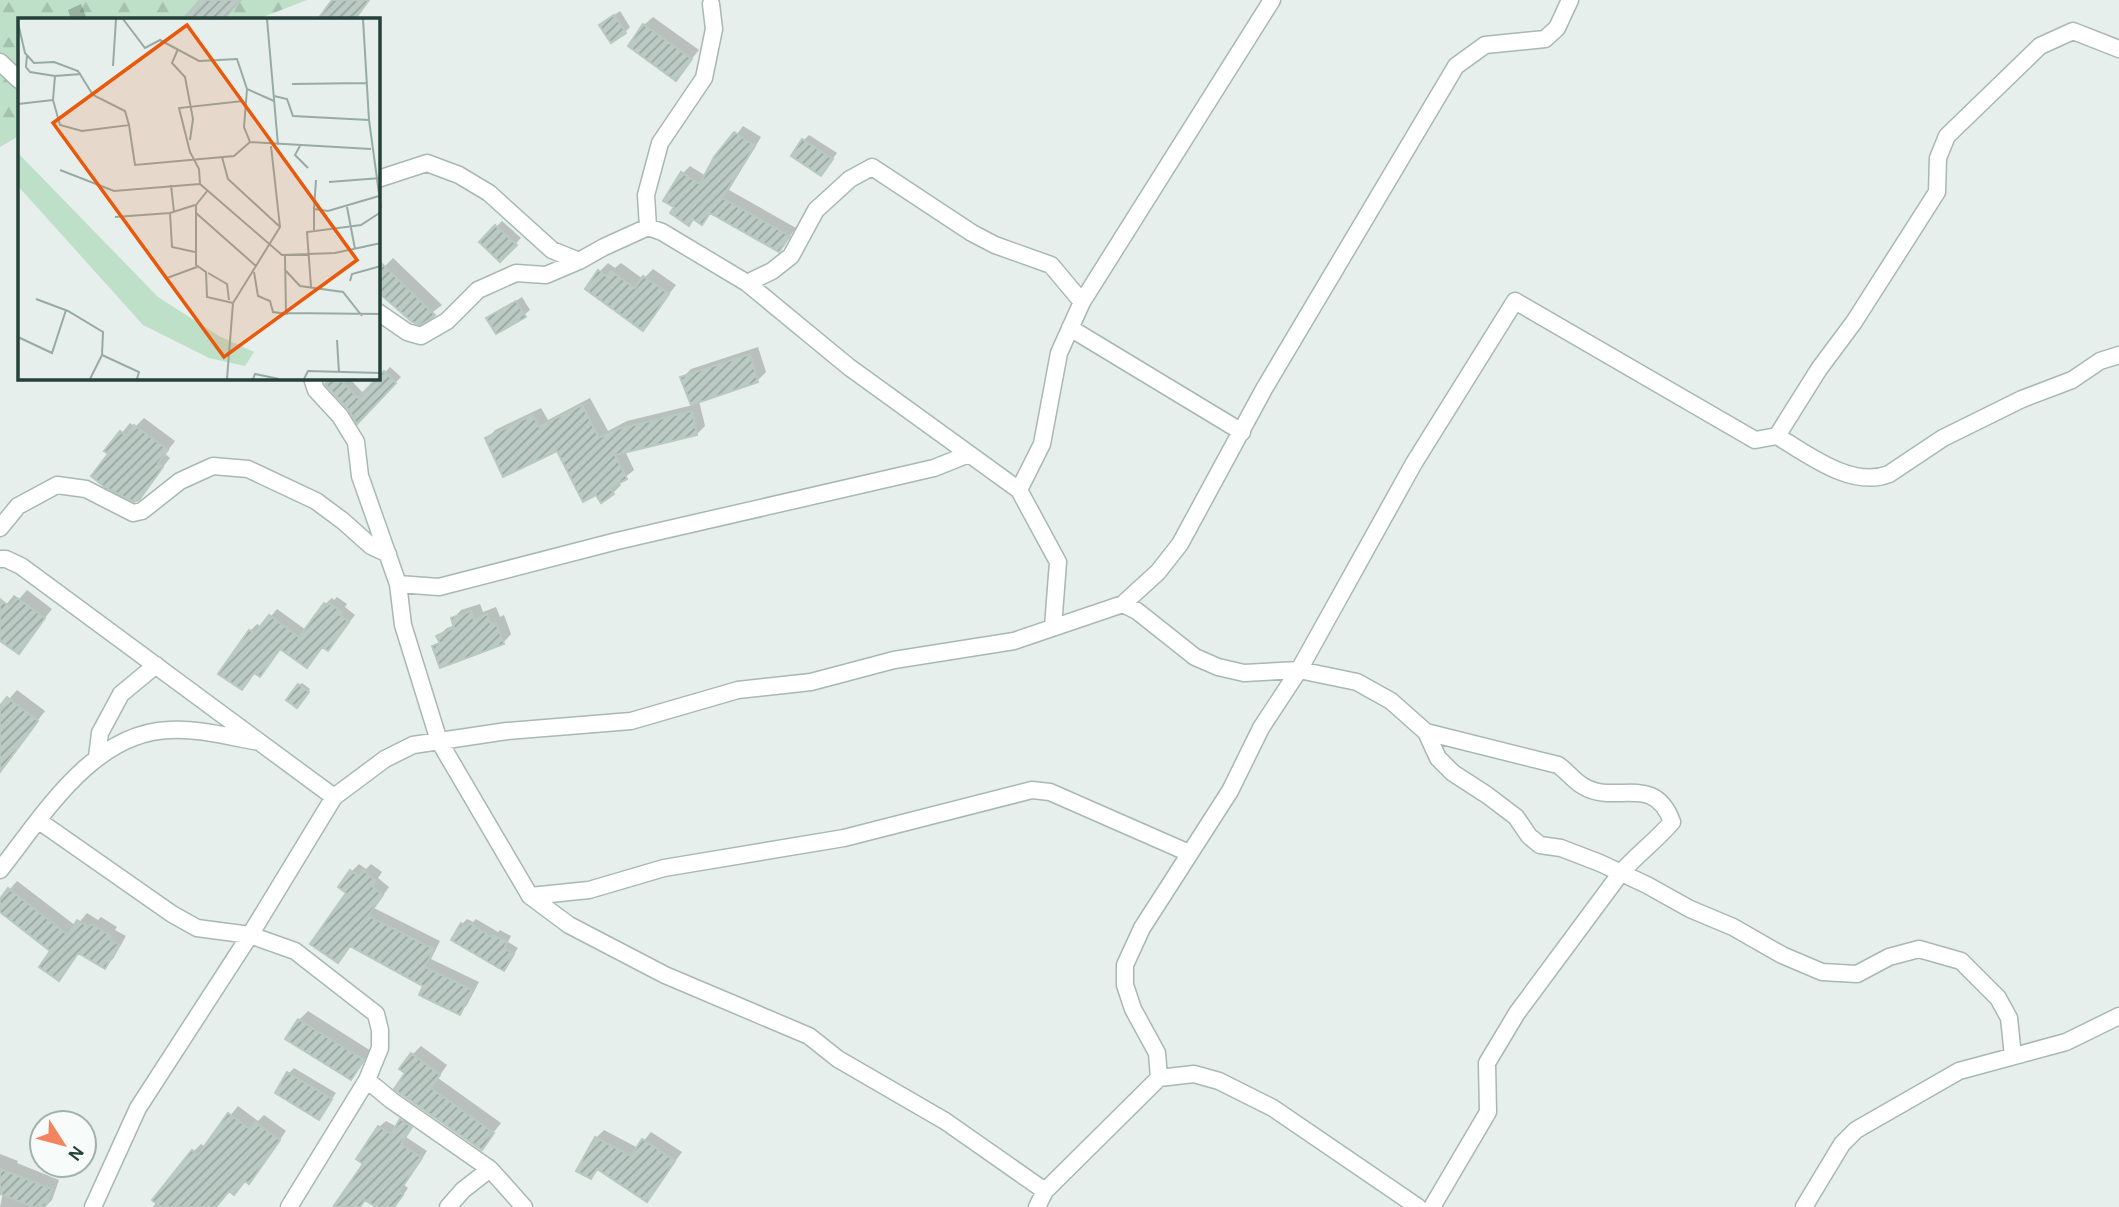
<svg xmlns="http://www.w3.org/2000/svg" width="2119" height="1207" viewBox="0 0 2119 1207" font-family="'Alegreya Sans',sans-serif">
<style>
.forest{fill:url(#forest-firs)}
.shadow{fill:#0003}
.building{fill:url(#building-hatch);stroke:#b8c9c2;stroke-width:2}
.lines{fill:none;stroke-linecap:round;stroke-linejoin:round}
.minor-casing{stroke:#a8b8b2;stroke-width:19}
.minor{stroke:#fff;stroke-width:16}
.inset-road{fill:none;stroke:#98aaa4;stroke-width:2}
.view{fill:#e8590c;fill-opacity:0.15;stroke:#e8590c;stroke-width:3.5}
.inset-edge{fill:none;stroke:#24423a;stroke-width:3.5}
</style>
<defs>
<pattern id="forest-firs" width="22" height="20" patternUnits="userSpaceOnUse" patternTransform="scale(1.75)"><rect width="22" height="20" fill="#bfe0c8"/><path d="M5 1l3.5 6h-7zM16 11l3.5 6h-7z" fill="#a4c1ad"/></pattern>
<pattern id="building-hatch" width="6" height="6" patternUnits="userSpaceOnUse" patternTransform="scale(1.75)"><rect width="6" height="6" fill="#bbcac4"/><path d="M-1 1l2-2M0 6l6-6M5 7l2-2" fill="none" stroke="#98a6a0"/></pattern>
</defs>
<rect width="100%" height="100%" fill="#e6efeb"/>
<path class="forest" d="M0 0H307L258 19H19V136L0 147Z"/>
<path class="shadow" d="M81 4 87 19H71L68 10Z
M620 11 630 27 625 32 601 25Z
M653 17 699 50 676 78 644 25Z
M743 126 761 137 729 190 796 228 779 250 712 212 702 223 676 207 682 174 690 166 706 176Z
M809 135 837 153 821 174 804 140Z
M502 221 521 238 500 260 481 242Z
M393 258 442 305 419 323 378 290V273Z
M608 263 615 268 621 263 643 279 653 269 676 285 643 328 599 272Z
M522 297 530 310 524 315 488 318Z
M758 347 766 372 757 381 699 401 705 426 697 434 625 451 634 470 619 482 621 485 613 493 557 448 487 439 495 430 541 408 548 420 590 398 608 431 627 421 693 405 682 378 691 369Z
M390 367 401 377 358 421 334 378H349L364 394Z
M144 418 175 441 165 454 170 458 141 495 107 451 130 423 135 427Z
M27 590 52 609 18 652 0 639V612L14 595 19 599Z
M337 597 347 604 345 607 355 615 334 642 323 646 307 666 281 647 267 668 260 675 255 672 242 688 250 631 257 624 262 627 277 609 306 630 325 604 332 598 334 600Z
M480 604 483 612 496 607 500 617 504 615 511 634 503 643 434 647 440 641 438 636 447 628 455 625 453 619 461 610Z
M302 683 310 689 299 704V685Z
M17 690 45 711 1 768 0 709Z
M359 864 366 869 371 864 382 872 378 878 389 887 374 908 440 941 431 959 479 982 467 1005 460 1013 426 985 351 945 338 961 352 871Z
M17 881 76 926 87 913 98 920 101 917 117 927 115 930 126 936 113 959 104 967 80 952 59 978 52 950 0 909V901Z
M467 919 473 922 476 919 498 932 500 930 511 936 508 942 518 948 504 969 462 924Z
M308 1011 371 1051 351 1078 299 1020Z
M421 1046 447 1065 438 1078 501 1123 482 1147 407 1073 413 1054Z
M294 1068 336 1093 319 1118 289 1073Z
M238 1106 258 1121 264 1115 286 1131 256 1174 249 1181 246 1179 230 1189 215 1207H153L193 1152 201 1144 205 1147Z
M408 1114 417 1120 406 1137 427 1151 404 1185 408 1188 395 1207H379L366 1198 360 1207H335L365 1163 379 1127 386 1121 397 1127Z
M604 1130 638 1148 651 1132 682 1152 647 1200 600 1168 591 1177 596 1138Z
M0 1154 18 1161 17 1163 59 1180 52 1200 45 1207H0L3 1193 0 1192Z"/>
<path class="building" d="M200 0H241L224 19H183Z
M332 0H369L355 19H318Z
M614 15 626 33 611 43 599 25Z
M643 24 692 59 676 81 628 46Z
M734 132 755 146 722 198 790 236 779 252 710 213 702 225 693 219 689 226 670 213 674 207 663 201 681 172 700 184 714 157Z
M802 139 833 159 821 176 791 156Z
M495 225 517 245 500 262 479 242Z
M378 260 435 315 433 317 420 325 412 322 378 292Z
M598 270 606 276 611 271 635 288 643 276 669 294 643 331 585 289Z
M516 301 526 317 496 334 486 318Z
M750 354 758 382 691 405 680 377Z
M384 371 396 383 357 424 348 409 325 384 331 378H339L358 398Z
M582 405 599 438 618 429 692 411 697 435 615 455 627 479 610 488 614 494 601 503 596 495 583 502 557 451 503 477 485 438 533 415 539 427Z
M134 425 168 450 158 463 163 467 139 500 134 502 106 488 91 476 108 454 104 451 120 431 126 436Z
M17 598 45 618 19 654 0 641V599L10 607Z
M324 603 327 606 329 603 342 612 340 615 349 622 328 651 322 647 307 668 280 649 260 677 254 673 242 690 218 674 249 630 255 633 269 615 299 637Z
M471 611 474 620 487 614 491 624 496 623 504 644 440 668 432 646 440 643 436 636 454 628 451 618Z
M298 684 309 692 297 708 286 700Z
M7 697 38 721 0 772V706Z
M350 870 358 876 363 870 376 881 372 886 383 895 368 916 434 949 425 967 472 990 460 1015 419 995 423 986 350 946 338 963 310 944 346 893 338 887Z
M8 888 68 935 77 920 89 927 92 924 111 936 109 939 119 945 105 969 78 953 59 981 39 967 50 951 0 912V899Z
M461 923 467 927 469 923 492 937 493 935 507 942 504 948 514 954 504 971 451 940Z
M298 1019 364 1060 351 1080 285 1039Z
M411 1053 440 1075 431 1088 494 1133 482 1150 394 1089 405 1073 399 1069Z
M287 1072 332 1099 319 1120 275 1093Z
M228 1113 250 1129 255 1122 280 1140 249 1184 245 1181 234 1195 229 1191 216 1207H161L152 1200 192 1150 198 1155Z
M400 1119 412 1127 401 1144 422 1158 399 1192 403 1195 394 1207H376L365 1200 360 1207H333L363 1164 356 1159 378 1126 391 1134Z
M595 1137 631 1156 642 1139 675 1161 647 1202 597 1169 591 1179 576 1171Z
M0 1169 52 1189 45 1207H34L0 1194Z"/>
<g class="lines">
<g class="minor-casing">
<path id="minor" d="M0 62 19 80
M378 179 427 163 459 175 489 193 552 250 579 261 604 247 648 227 662 232 747 283 849 367 1019 490 1058 562 1053 627
M648 227 646 195 660 143 704 78 714 29 711 4
M747 283 772 271 791 256 816 210 850 179 872 167 972 233 995 245 1051 265 1082 302
M378 312 407 332 421 336 447 321 478 290 516 273 546 275 579 261
M1070 328 1242 432
M312 378 316 390 340 416 356 442 360 476 398 584 403 625 439 741 530 896 569 925 665 975 809 1036 838 1059 945 1121 1045 1191
M1777 436C1807 454 1852 489 1889 474L1943 438 2022 399 2072 380 2100 361 2119 355
M1019 490 1042 444 1059 353 1082 302 1272 0
M0 528 18 506 57 485 86 489 133 513 142 511 180 481 213 466 248 469 316 501 343 521 371 546 388 554
M0 559H6L21 566 334 797
M398 584 439 587 617 541 934 468 969 454
M1123 604 1158 572 1180 544 1264 389 1456 66 1485 45 1545 39 1557 28 1570 0
M1426 732 1438 758 1453 773 1487 795 1516 817 1529 836 1540 845 1561 848 1600 863 1647 885 1690 909 1733 927 1782 955 1822 972 1857 974 1889 957 1919 949 1961 961 1998 998 2009 1018 2013 1056
M97 757 100 733 121 694 156 665
M39 821 172 914 197 928 250 935 295 951 376 1014 380 1030V1048L367 1080 289 1207
M0 870C43 816 92 733 169 730 198 728 230 737 259 742
M530 896 589 890 664 868 844 838 1032 790 1050 792 1189 853
M1159 1078 1157 1053 1133 1009 1125 985V965L1142 928 1230 791 1261 728 1299 670 1414 463 1515 301 1755 440 1777 436 1819 369 1854 322 1937 192 1938 158 1947 136 2040 46 2073 31 2119 49
M367 1080 391 1100 490 1169 463 1190 448 1207
M490 1169 524 1207
M93 1207 138 1108 250 935 334 797 385 759 413 745 507 731 631 721 738 690 811 682 894 660 1014 641 1123 604 1137 611 1195 657 1218 667 1244 673 1299 670 1357 682 1391 701 1426 732 1558 765C1567 771 1574 781 1583 786 1615 806 1654 772 1672 822 1656 841 1636 855 1620 874L1517 1013 1487 1063 1488 1112 1432 1207
M1037 1207 1045 1191 1159 1078 1194 1074 1219 1081 1273 1108 1418 1207
M1804 1207 1842 1144 1856 1130 1959 1071 2066 1042 2119 1016"/>
</g>
<use href="#minor" class="minor"/>
</g>
<g transform="translate(18 18)">
<rect width="362" height="362" fill="#e6efeb"/>
<path d="M0 135 140 279 201 318 236 334 227 348 191 340 125 307 0 168Z" fill="#bfe0c8"/>
<path class="inset-road" d="M105 1 127 30 142 22 181 43 219 41 229 71 256 83M249 1 260 127M345 1 351 102 363 190M0 5 7 35 16 45 36 44 60 53 75 77 107 93 111 107M160 31 154 45 167 59 175 101 172 122M9 37 8 49 12 54 37 58M95 48 98 1M63 56 37 58 35 82 42 107 64 113 111 107 117 147 216 138 232 124M274 66 348 65M229 71 226 109 232 124M256 78 269 81 275 98 351 102M225 83 161 90 172 134 181 151 182 166 264 237 317 235 363 225M0 86 35 82M232 124 353 131M282 128 277 137 290 150M204 139 210 161 261 208M42 152 96 173 182 166M311 164 363 160M153 167 156 194M190 172 178 187V247L188 254 189 279 215 285M329 189 337 231M296 191 298 162M152 195 154 229 177 234M178 195 238 248M97 199 152 195 177 187M296 212V191L310 193 361 178M267 238 268 295 363 296M268 253 282 268 325 274 344 298M236 254 240 278 252 283 255 294 270 296M190 255 209 266 211 282M149 260 179 249M332 263 334 256 363 248M293 269 289 214 343 207 363 194M18 281 50 293 85 314 84 337 72 361M0 319 34 335 48 292M319 322 321 355M84 337 121 354 119 361M209 361 215 285 262 209 253 128M235 361 237 356 261 361M286 361 290 353 363 355"/>
<path class="view" d="M169 7 339 242 206 339 35 105Z"/>
<rect width="362" height="362" class="inset-edge"/>
</g>
<g transform="translate(63 1144) rotate(126)"><circle r="33" fill="#f7fbf9" stroke="#a3b1ad" stroke-width="2"/>
<path d="M0-5L12 26L0 18L-12 26Z" fill="#f4845f"/>
<text y="-10" font-size="19" font-weight="bold" text-anchor="middle" fill="#24423a">N</text>
</g>
</svg>
